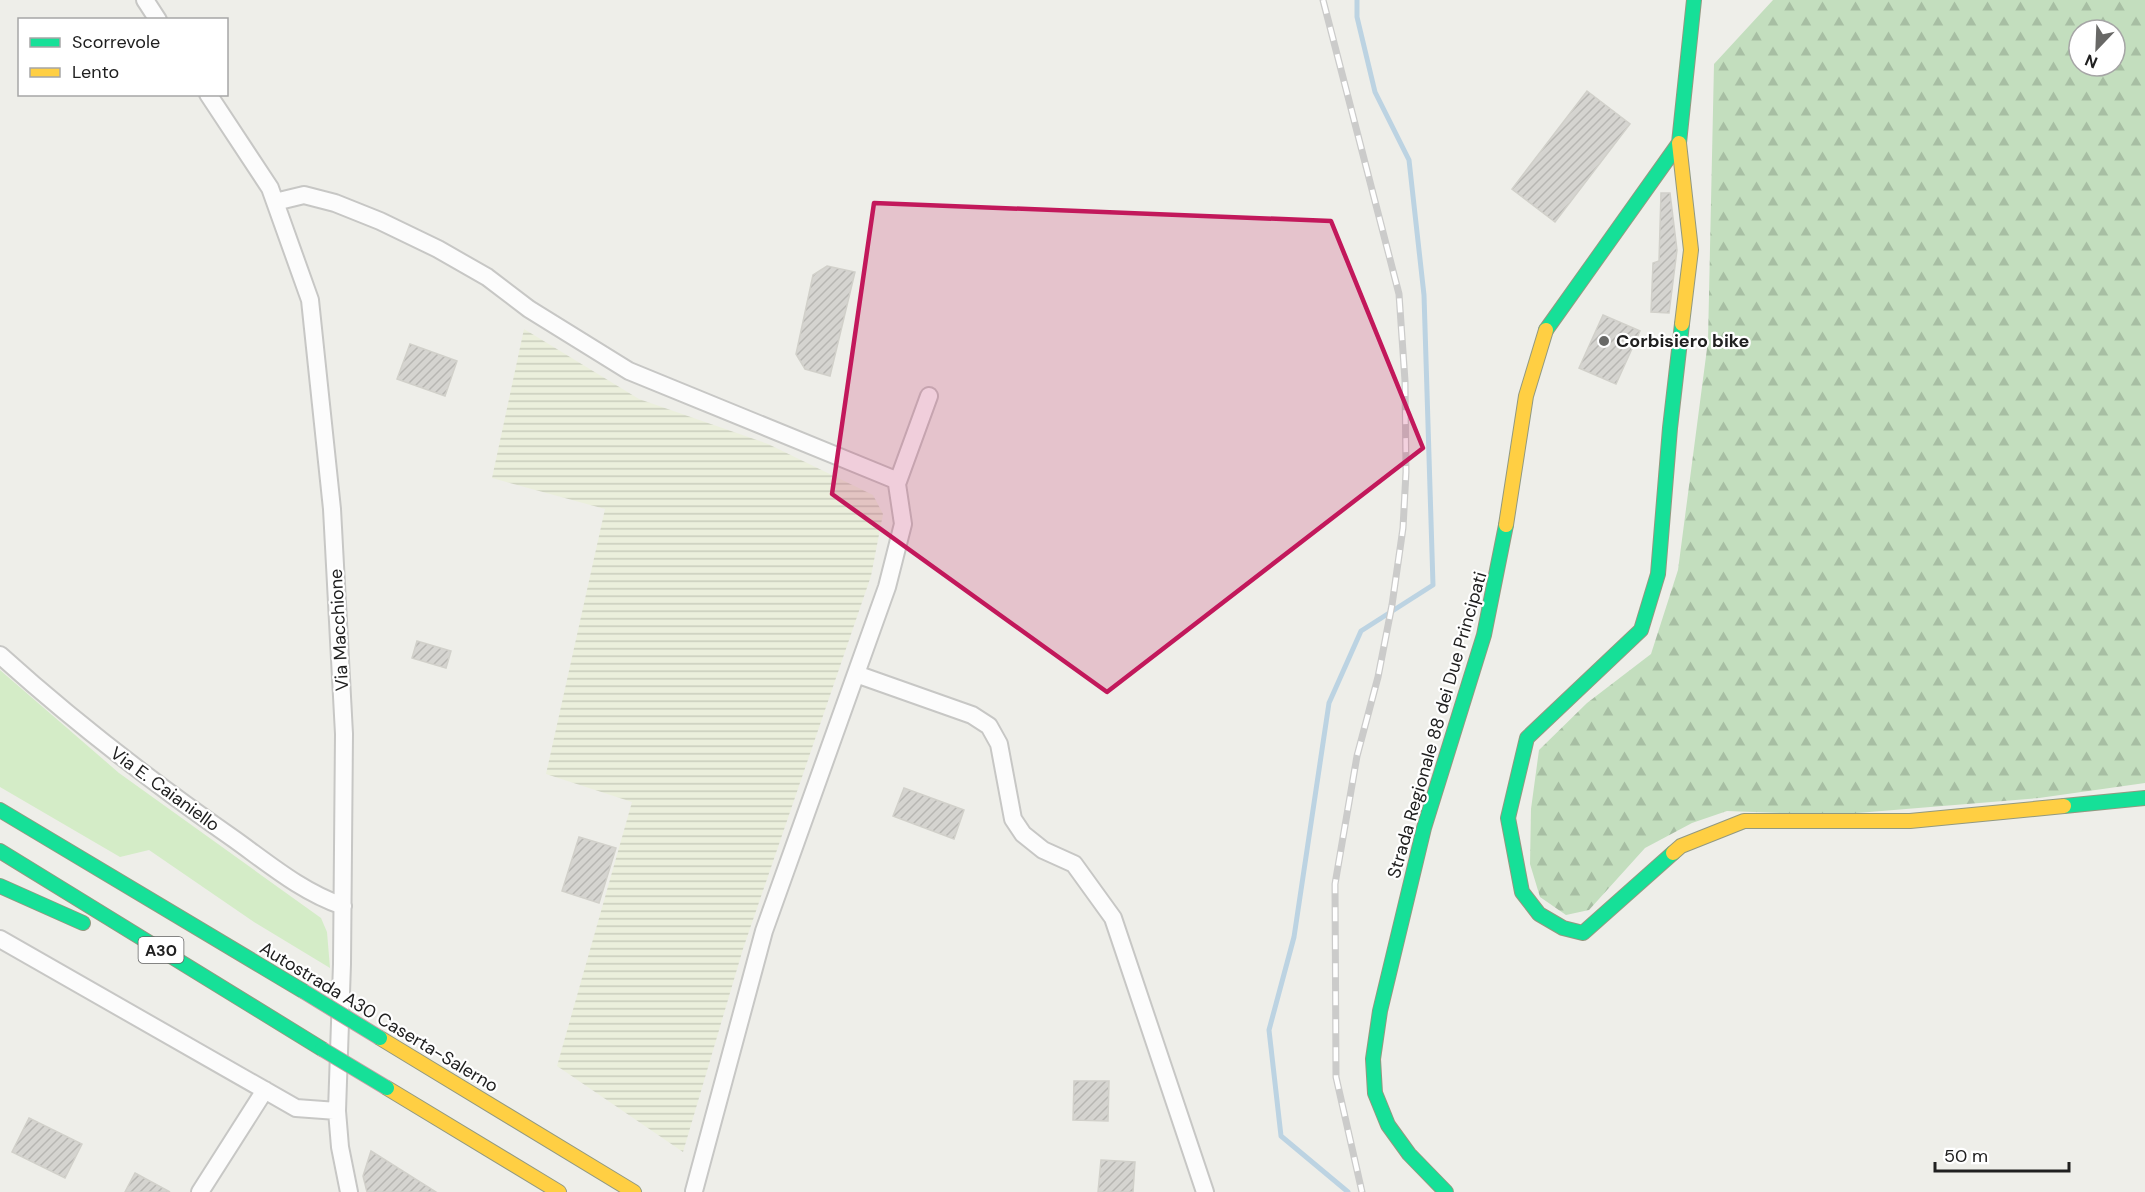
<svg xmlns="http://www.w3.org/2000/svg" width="2145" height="1192" viewBox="0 0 2145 1192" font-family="'DM Sans',sans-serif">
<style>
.farmland{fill:url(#farmland-rules)}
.grass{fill:#d4ecc7}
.forest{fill:url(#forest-firs);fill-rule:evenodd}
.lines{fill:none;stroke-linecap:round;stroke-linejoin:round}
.stream{stroke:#bcd3e2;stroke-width:5}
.building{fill:url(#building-hatch);stroke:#d1d0ca;stroke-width:1.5}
.street-casing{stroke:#c7c7c5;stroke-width:20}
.fast-casing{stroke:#929980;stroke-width:16}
.slow-casing{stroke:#929980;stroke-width:16}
.street{stroke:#fcfcfc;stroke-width:16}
.fast{stroke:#16e098;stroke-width:14}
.slow{stroke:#ffcf43;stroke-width:14}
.rail-casing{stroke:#cbcbca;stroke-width:7}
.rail{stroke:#fff;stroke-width:4.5;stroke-dasharray:14;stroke-linecap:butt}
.fast-bridge-casing{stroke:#c4a0a3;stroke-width:16;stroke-linecap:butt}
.fast-bridge{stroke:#16e098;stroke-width:14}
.marked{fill:#c2185b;fill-opacity:0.2;stroke:#c2185b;stroke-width:4.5;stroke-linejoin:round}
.poi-dot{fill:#686866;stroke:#fff;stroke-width:2}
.labels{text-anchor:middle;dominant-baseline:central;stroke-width:4.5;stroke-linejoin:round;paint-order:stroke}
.shield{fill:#fff;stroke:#636363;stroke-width:1.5}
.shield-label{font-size:16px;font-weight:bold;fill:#202020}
.poi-label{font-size:18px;font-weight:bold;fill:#202020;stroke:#fff;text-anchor:start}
.street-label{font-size:18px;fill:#202020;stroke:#fff}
</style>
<defs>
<pattern id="farmland-rules" width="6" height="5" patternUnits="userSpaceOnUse" patternTransform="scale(1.5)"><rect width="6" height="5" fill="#ebefdc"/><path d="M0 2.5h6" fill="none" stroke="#c9cdbc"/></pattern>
<pattern id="forest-firs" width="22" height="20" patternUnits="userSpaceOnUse" patternTransform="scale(1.5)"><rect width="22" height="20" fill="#c3debe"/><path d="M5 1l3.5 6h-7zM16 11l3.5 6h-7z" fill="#a7bea3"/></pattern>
<pattern id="building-hatch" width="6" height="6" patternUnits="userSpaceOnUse" patternTransform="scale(1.5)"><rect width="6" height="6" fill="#d5d4d0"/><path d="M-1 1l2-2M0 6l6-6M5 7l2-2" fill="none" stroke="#b7b6b2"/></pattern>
</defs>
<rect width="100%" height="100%" fill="#eeeee9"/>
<path class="farmland" d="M524 329 639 399 768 444 873 495 883 514 871 576 743 949 683 1152 557 1066 632 802 546 774 605 509 492 478Z"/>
<path class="grass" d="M0 670 119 773 321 918 327 932 330 968 254 922 149 850 120 857 0 787Z"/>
<path class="forest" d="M1773 0H2145V783L2039 798 1833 815 1727 811 1692 823 1645 848 1589 910 1566 915 1540 897 1530 864 1531 809 1539 750 1587 703 1651 654 1678 570 1708 341 1714 64ZM2079 30H2115V66H2079Z"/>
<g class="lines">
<path class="stream" d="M1348 1192 1281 1136 1269 1030 1294 937 1329 703 1361 631 1433 585 1424 295 1409 160 1375 92 1357 17V0"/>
</g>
<path class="building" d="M1587 91 1630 124 1555 222 1512 189Z
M1661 193H1670L1677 250 1669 313 1651 312 1653 263 1659 261Z
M827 266 855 272 830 376 805 369 796 354 813 275Z
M1603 315 1640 331 1616 384 1579 368Z
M410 344 457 361 445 396 397 379Z
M417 641 451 651 446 668 412 658Z
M904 788 964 810 954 839 893 816Z
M579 837 616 848 599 903 562 891Z
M1074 1081H1109L1108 1121 1073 1120Z
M29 1118 82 1144 65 1178 12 1152Z
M371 1151 436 1192H367L363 1176Z
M1101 1160 1135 1162 1133 1192H1098Z
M135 1173 170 1192H125Z"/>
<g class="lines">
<g class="street-casing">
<path id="street" d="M145 0 158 20
M208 94 270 188 310 300 332 509 344 734 342 964 337 1111 340 1147 349 1192
M275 202 304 195 335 203 380 221 438 249 487 277 529 309 629 371 898 481
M0 655C74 722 152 782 234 839 269 864 302 892 343 906
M856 674 972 715 989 726 999 744 1013 819 1023 834 1043 850 1074 864 1113 918 1205 1192
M0 939 296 1108 337 1111
M694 1191 764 931 887 587 903 524 897 484 929 396
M200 1192 265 1090"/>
</g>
<g class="fast-casing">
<path id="fast" d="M1546 330 1679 143 1694 0
M2064 806 2145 798
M0 810 303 991
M0 851 322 1049
M1673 853 1583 933 1563 928 1539 914 1522 892 1508 818 1527 738 1641 630 1658 574 1670 428 1682 324
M0 886 83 923
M1446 1192 1409 1154 1388 1125 1375 1093 1373 1059 1380 1011 1424 828 1484 635 1506 525"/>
</g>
<g class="slow-casing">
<path id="slow" d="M1679 143 1691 250 1682 324
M1506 525 1526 396 1546 330
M1673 853 1681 846 1744 821H1910L2064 806
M380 1038 634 1192
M387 1088 559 1192"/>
</g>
<use href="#street" class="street"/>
<use href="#fast" class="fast"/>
<use href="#slow" class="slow"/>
<g class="rail-casing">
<path id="rail" d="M1323 0 1399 294 1405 381 1406 472 1403 528 1392 605 1378 677 1357 756 1335 884 1336 1077 1362 1192"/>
</g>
<use href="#rail" class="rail"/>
<g class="fast-bridge-casing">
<path id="fast-bridge" d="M303 991 380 1038
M322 1049 387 1088"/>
</g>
<use href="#fast-bridge" class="fast-bridge"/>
</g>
<path class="marked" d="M874 203 1331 221 1423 448 1107 692 832 494Z"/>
<circle class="poi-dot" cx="1604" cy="341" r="6"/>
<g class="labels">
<rect class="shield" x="138.5" y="937" width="45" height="26" rx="4.5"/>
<g class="shield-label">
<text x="161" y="950">A30</text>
</g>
<g class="poi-label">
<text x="1616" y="341">Corbisiero bike</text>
</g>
<g class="street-label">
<text transform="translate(339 630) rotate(-93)">Via Macchione</text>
<text transform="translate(1437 725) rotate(-74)">Strada Regionale 88 dei Due Principati</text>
<text transform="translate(165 789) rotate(36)">Via E. Caianiello</text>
<text transform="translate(379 1017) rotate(31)">Autostrada A30 Caserta-Salerno</text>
</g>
</g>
<rect x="18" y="18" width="210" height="78" fill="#ffffff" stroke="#a6a6a6" stroke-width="1.5"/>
<rect x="30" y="38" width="30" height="9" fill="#16e098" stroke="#a6a6a6" stroke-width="1.5"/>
<text x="72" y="48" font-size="18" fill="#202020">Scorrevole</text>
<rect x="30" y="68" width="30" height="9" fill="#ffcf43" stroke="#a6a6a6" stroke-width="1.5"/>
<text x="72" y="78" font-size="18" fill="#202020">Lento</text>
<g transform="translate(2097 48) rotate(203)"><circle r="28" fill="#ffffff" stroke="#a6a6a6" stroke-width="1.5"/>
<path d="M0-4.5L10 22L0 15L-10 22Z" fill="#686866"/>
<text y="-9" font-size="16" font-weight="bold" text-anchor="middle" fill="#202020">N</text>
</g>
<path d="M1935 1162v9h134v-9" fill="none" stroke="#202020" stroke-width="3"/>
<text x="1944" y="1162" font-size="18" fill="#202020" stroke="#ffffff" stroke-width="4.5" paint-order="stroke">50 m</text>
</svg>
